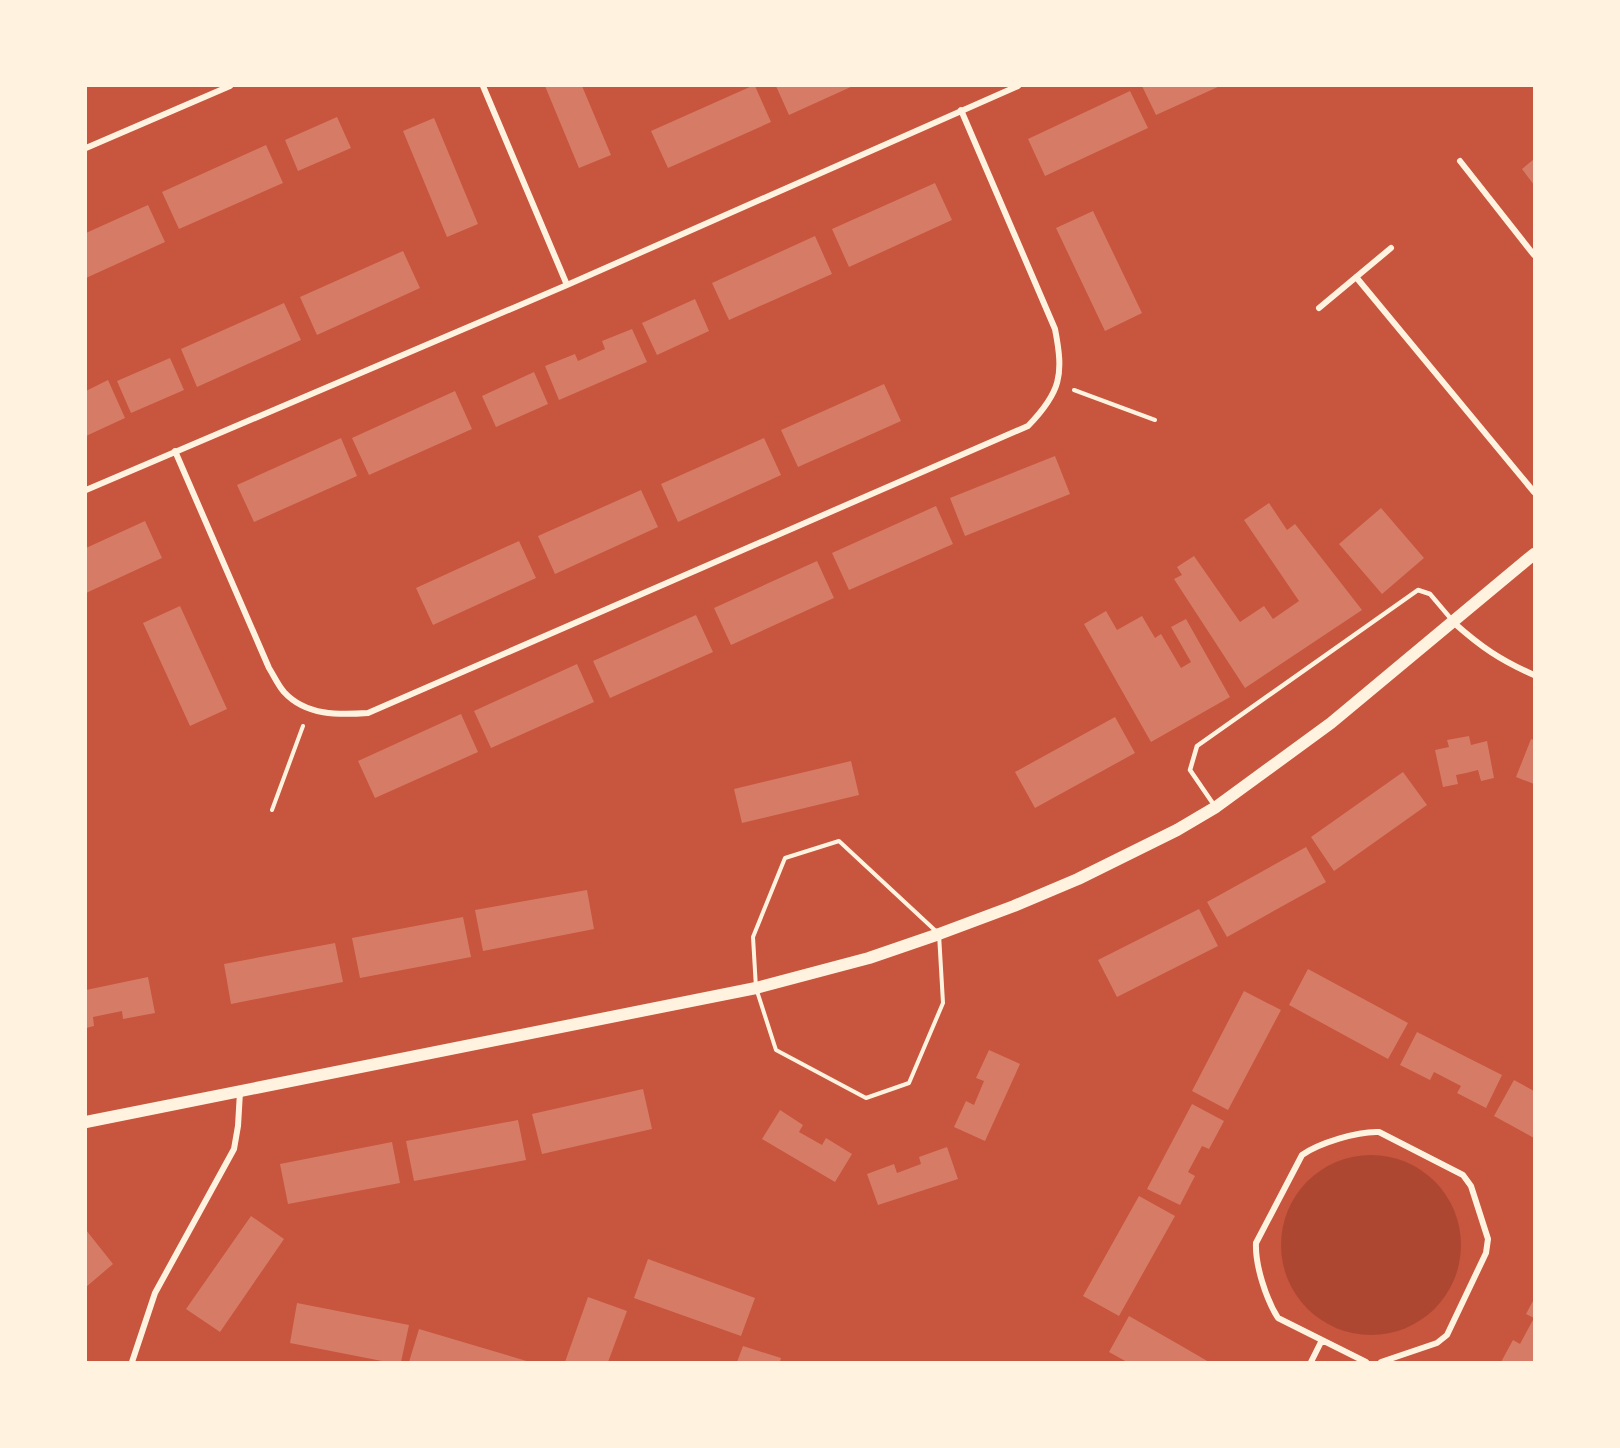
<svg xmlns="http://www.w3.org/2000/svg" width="1620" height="1448" viewBox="0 0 1620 1448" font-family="'Golos Text',sans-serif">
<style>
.green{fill:#ae4732}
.building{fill:#d67c66}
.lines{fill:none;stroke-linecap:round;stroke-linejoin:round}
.path{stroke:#fff3e0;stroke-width:4}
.service{stroke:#fff3e0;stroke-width:4.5}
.minor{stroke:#fff3e0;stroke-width:6}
.secondary{stroke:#fff3e0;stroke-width:12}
</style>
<rect width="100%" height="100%" fill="#c8553d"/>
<path class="green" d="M1281 1245a90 90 0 1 1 180 0a90 90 0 1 1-180 0Z"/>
<path class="building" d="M545 86H582L611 155 579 168Z
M752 86H755L771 122 668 168 651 131Z
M776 86H853L789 115Z
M1142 86H1220L1156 115Z
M1130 91 1148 128 1045 176 1028 139Z
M337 117 351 148 298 171 285 140Z
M434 118 478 224 447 237 403 131Z
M266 145 283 183 179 229 162 192Z
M1534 159V185L1522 169Z
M935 183 952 220 849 267 832 229Z
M148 205 165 242 86 278V233Z
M1093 211 1142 313 1105 331 1056 228Z
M815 236 832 274 729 320 712 283Z
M403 251 420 288 317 335 300 297Z
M695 299 709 331 657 355 642 323Z
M284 303 301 340 197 387 181 349Z
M632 329 647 362 559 400 545 366 575 354 578 361 605 349 602 341Z
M170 358 184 390 131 413 117 381Z
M534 372 548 404 496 427 482 396Z
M108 380 125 418 86 436V391Z
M884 384 901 421 798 467 781 430Z
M455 391 472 429 369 475 352 438Z
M341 438 357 476 254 522 237 485Z
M764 438 781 475 678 522 661 484Z
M1055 456 1070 494 965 536 950 498Z
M641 490 658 527 555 574 538 536Z
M1269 503 1287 530 1295 524 1362 610 1245 688 1174 579 1182 575 1177 567 1194 556 1240 622 1264 606 1273 619 1299 601 1244 520Z
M936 506 953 544 849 590 832 553Z
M1381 508 1424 558 1382 594 1339 544Z
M145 521 162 558 86 593V548Z
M519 541 536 578 433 625 416 588Z
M817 561 834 598 731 645 714 608Z
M180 606 227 709 190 726 143 623Z
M1106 611 1117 630 1142 616 1155 638 1161 634 1181 668 1191 662 1171 627 1186 619 1230 697 1151 742 1084 624Z
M696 615 713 652 610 698 593 661Z
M577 664 594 702 491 748 474 711Z
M461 714 478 752 375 798 358 761Z
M1115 717 1135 753 1035 808 1015 772Z
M1469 736 1471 745 1487 741 1494 778 1481 781 1478 770 1466 773 1456 775 1458 784 1443 787 1435 750 1449 747 1447 740Z
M1531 739 1534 740V784L1516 777Z
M851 761 859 795 742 823 734 789Z
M1403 772 1427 805 1334 871 1311 837Z
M1306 847 1326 882 1227 937 1207 902Z
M587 890 594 929 483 951 475 910Z
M1199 909 1218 946 1117 997 1098 960Z
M463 917 471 957 360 978 352 938Z
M335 943 343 982 231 1004 224 964Z
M1308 969 1408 1023 1388 1059 1289 1005Z
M148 977 155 1013 123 1019 122 1011 93 1017 94 1026 86 1028V990Z
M1244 991 1281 1010 1228 1110 1192 1091Z
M1417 1032 1502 1075 1486 1108 1457 1093 1461 1086 1434 1072 1430 1080 1400 1065Z
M989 1050 1020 1064 985 1141 954 1127 966 1101 974 1105 984 1081 976 1078Z
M1514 1080 1534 1091V1138L1494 1116Z
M643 1089 652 1129 542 1154 532 1114Z
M1192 1104 1224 1121 1209 1149 1202 1146 1188 1172 1195 1176 1180 1205 1147 1189Z
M780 1110 803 1125 799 1132 822 1145 826 1138 852 1154 835 1182 762 1139Z
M518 1120 526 1160 414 1181 406 1141Z
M392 1142 400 1183 288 1204 280 1164Z
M947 1147 958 1179 878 1205 867 1174 894 1164 897 1173 921 1164 919 1157Z
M1139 1196 1175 1216 1119 1316 1083 1296Z
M251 1216 284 1239 220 1332 186 1309Z
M86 1230 113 1264 86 1287Z
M648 1259 755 1298 741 1336 634 1298Z
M588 1297 627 1311 608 1362H565Z
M1534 1299V1362H1501L1513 1340 1520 1344 1534 1318 1526 1314Z
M297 1303 409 1325 401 1362H387L290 1343Z
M1129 1316 1178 1344 1209 1362H1127L1109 1352Z
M419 1329 530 1362H409Z
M743 1346 781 1358 780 1362H737Z"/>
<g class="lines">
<path class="path" d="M1074 390 1155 420
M272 810 303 726
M839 841 939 934 943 1003 909 1083 866 1098 776 1050 756 988 753 937 785 858Z"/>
<path class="service" d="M1214 805 1190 770 1197 746 1418 590 1430 594 1452 620"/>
<path class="minor" d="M483 86 567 285
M86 148 230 86
M1460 161 1534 255
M1356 277 1534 492
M1319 308 1391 248
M175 451 269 668C274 676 278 685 284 692 306 716 339 715 368 713L1028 426C1061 392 1064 375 1055 329L961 110
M86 490 567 285 1018 86
M1453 622C1481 647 1500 660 1534 675
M132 1362 155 1293 234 1149 238 1126 240 1092
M1311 1362 1322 1340
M1366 1362 1278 1318C1266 1299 1255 1265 1256 1243L1302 1155C1319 1143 1358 1131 1379 1132L1463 1175 1471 1186 1488 1239 1486 1253 1447 1335 1437 1343 1381 1362"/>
<path class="secondary" d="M86 1122 756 988 869 958 939 934 1014 906 1078 879 1177 830 1216 807 1331 723 1534 554"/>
</g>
<rect width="1620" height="1448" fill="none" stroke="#fff3e0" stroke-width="174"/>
</svg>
